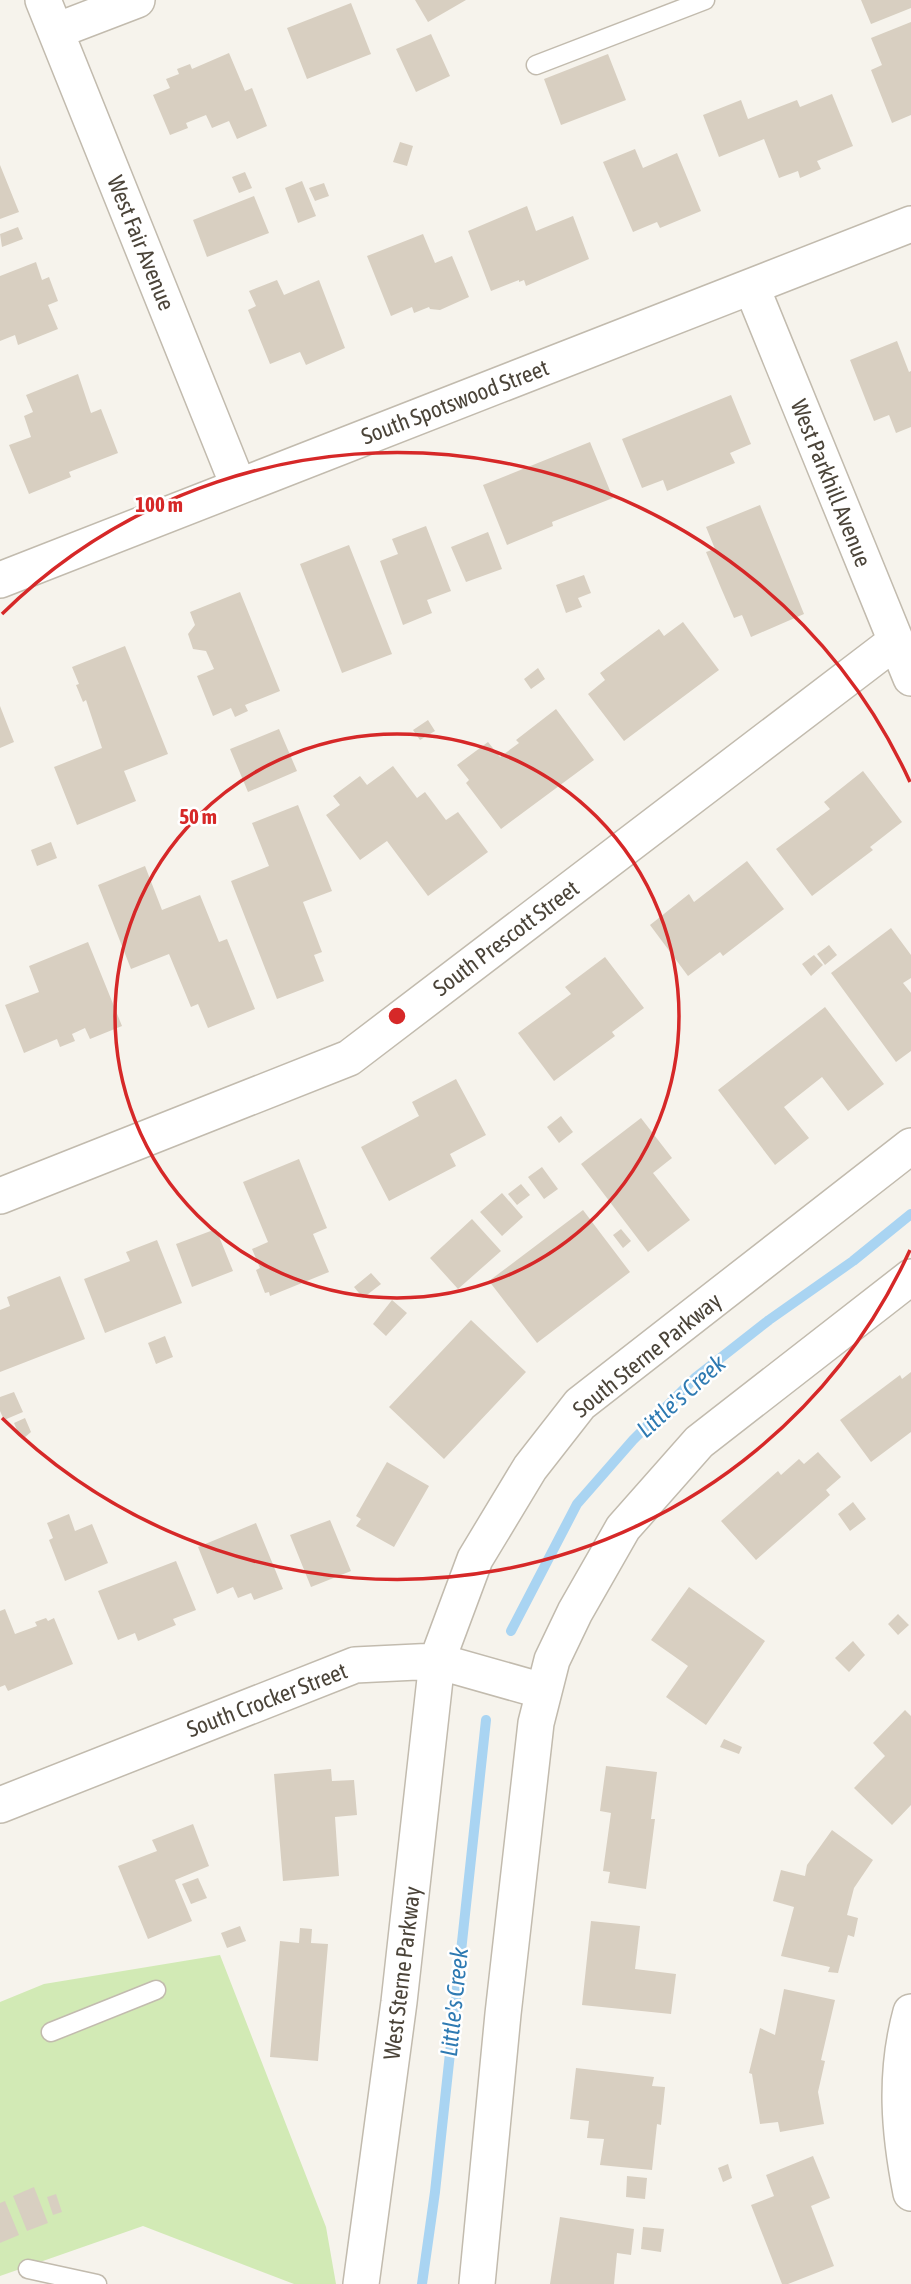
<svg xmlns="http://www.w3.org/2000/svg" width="911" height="2284" viewBox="0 0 911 2284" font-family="'Asap Condensed',sans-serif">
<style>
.green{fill:#d2eab5}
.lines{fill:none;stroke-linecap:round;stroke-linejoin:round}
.stream{stroke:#a9d4f2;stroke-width:10}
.building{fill:#d8cfc1}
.service-casing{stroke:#c2bbae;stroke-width:21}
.minor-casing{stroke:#c2bbae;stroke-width:38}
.service{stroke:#fff;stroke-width:18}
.minor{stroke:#fff;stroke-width:35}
.ring{fill:none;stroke:#d62828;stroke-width:3.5}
.labels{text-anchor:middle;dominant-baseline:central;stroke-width:5;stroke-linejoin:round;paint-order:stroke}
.street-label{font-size:23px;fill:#4b4439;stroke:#fff}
.water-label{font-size:24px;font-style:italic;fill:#2e7ab2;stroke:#fff}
.centre{fill:#d62828;stroke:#fff;stroke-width:3.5}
.ring-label{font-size:21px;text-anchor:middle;font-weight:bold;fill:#d62828;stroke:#fff;stroke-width:5;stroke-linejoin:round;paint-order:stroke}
</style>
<rect width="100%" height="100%" fill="#f6f3ec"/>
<path class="green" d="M220 1955 326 2227 336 2284H294L143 2226 0 2276V2002L44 1984Z"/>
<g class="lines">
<path class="stream" d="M511 1631 577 1504 633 1440 695 1378 769 1320 853 1261 911 1214
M422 2284 435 2192 486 1720"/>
</g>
<path class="building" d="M415 0H466L428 22Z
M861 0H911V8L871 24Z
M351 3 371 54 307 79 287 28Z
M911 22V115L892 123 871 70 882 65 871 38Z
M431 34 450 76 416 92 396 49Z
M229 53 245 91 252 88 267 126 237 139 229 121 212 128 206 115 186 123 188 128 170 135 153 95 170 88 166 79 179 74 177 69 190 64 192 69Z
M608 54 626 100 561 125 544 79Z
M832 94 853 146 817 161 821 169 800 178 798 171 779 178 764 139 719 157 703 115 741 100 748 119 797 100 800 107Z
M400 142 413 146 407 166 393 162Z
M635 149 643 168 677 153 701 211 660 228 657 222 633 232 603 162Z
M0 165 19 212 0 219Z
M245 172 252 188 239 193 232 177Z
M302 181 316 216 298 223 285 188Z
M324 183 329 196 315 201 309 188Z
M254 196 269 233 207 257 193 220Z
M527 206 536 231 573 216 589 259 526 286 524 280 519 282V280L491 291 468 231Z
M18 227 23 239 2 247 0 234Z
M423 234 435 263 452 256 469 297 440 310 430 309 429 307 414 313 412 307 391 316 367 256Z
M36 262 42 280 49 277 58 301 48 305 58 329 18 345 15 335 0 341V276Z
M277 280 284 295 319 280 345 348 306 365 300 352 270 364 248 310 256 306 249 291Z
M897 341 909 372 911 371V427L896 433 889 415 874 421 850 360Z
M78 374 91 413 101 409 118 453 69 472 71 477 29 494 9 445 31 437 24 416 33 412 26 395Z
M731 395 751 444 730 453 735 463 667 491 663 480 642 488 622 439Z
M590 442 613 498 552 522 553 526 507 545 483 485Z
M760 505 804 614 751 637 742 615 734 618 721 588 706 552 715 549 706 527Z
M426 526 451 591 427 600 432 613 403 625 380 561 398 554 392 539Z
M488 532 502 569 466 582 451 547Z
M349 545 392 654 342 673 300 564Z
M584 575 591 593 578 598 582 607 566 613 556 585Z
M240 592 280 691 245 705 248 711 235 717 231 708 213 716 197 676 214 669 206 651 193 649 188 634 195 625 190 612Z
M683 622 719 670 624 741 588 694 605 680 600 673 659 629 664 636Z
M125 646 168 754 124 771 136 801 77 825 54 767 102 748 86 700 83 702 76 685 79 684 72 667Z
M538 668 545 679 531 689 524 679Z
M0 706 14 742 0 748Z
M556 709 594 760 501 829 466 783 469 780 457 765 488 742 500 757 519 743 516 740Z
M428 720 435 731 420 740 413 730Z
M279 729 297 771 248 792 230 749Z
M393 766 417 798 425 792 446 820 458 812 488 852 428 896 387 841 360 860 326 815 340 805 333 796 360 776 367 785Z
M863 771 902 822 870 847 873 850 812 896 776 849 830 809 824 802Z
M298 805 332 891 303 902 322 952 314 955 324 981 277 999 231 881 269 866 252 823Z
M51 842 57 858 37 866 31 850Z
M747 861 784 909 723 956 720 952 688 976 650 925 689 894 694 902Z
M145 866 162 910 200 895 219 942 227 939 255 1009 208 1028 198 1004 191 1007 169 954 131 969 98 885Z
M891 928 911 955V978L903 983 911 993V1051L896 1062 831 973Z
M88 942 122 1026 90 1039 85 1028 72 1034 75 1041 60 1047 57 1039 24 1053 5 1005 39 992 29 966Z
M829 945 837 955 825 965 817 954Z
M814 955 823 965 811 976 802 964Z
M605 957 644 1008 612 1032 615 1036 554 1081 518 1033 571 994 565 987Z
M825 1007 884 1084 848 1111 822 1077 784 1107 809 1138 775 1165 718 1090Z
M456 1079 486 1135 450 1154 456 1166 389 1201 361 1147 419 1116 412 1102Z
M561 1116 573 1132 559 1143 547 1127Z
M641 1118 672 1158 653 1173 690 1220 648 1252 581 1164Z
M299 1159 327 1228 313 1234 329 1272 270 1296 269 1292 265 1293 256 1270 260 1268 252 1249 268 1242 243 1182Z
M542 1167 558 1189 544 1199 528 1177Z
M521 1184 530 1195 517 1205 508 1194Z
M502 1193 523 1217 502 1236 480 1212Z
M583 1210 630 1272 537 1343 489 1281Z
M472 1219 501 1251 458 1289 430 1258Z
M216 1229 233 1271 192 1287 176 1244Z
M621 1229 631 1241 623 1248 613 1235Z
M157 1240 182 1303 105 1333 84 1279 130 1261 126 1252Z
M371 1273 381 1284 363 1298 354 1287Z
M60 1276 85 1339 0 1372V1310L10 1306 7 1297Z
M392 1300 407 1313 386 1336 373 1324Z
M471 1320 526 1372 444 1459 389 1407Z
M165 1336 173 1357 156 1364 148 1343Z
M911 1372V1432L871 1462 840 1420 900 1375 902 1379Z
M14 1392 23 1412 4 1420 0 1411V1397Z
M25 1418 31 1432 24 1438 19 1435 14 1423Z
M818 1452 841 1477 826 1490 830 1495 756 1560 721 1521 778 1471 781 1475 799 1459 804 1464Z
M387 1462 429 1486 394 1547 356 1526 361 1519 356 1516Z
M853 1502 866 1519 850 1531 838 1514Z
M69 1514 75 1531 92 1524 108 1563 65 1581 49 1540 53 1538 47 1523Z
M330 1520 351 1571 311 1587 290 1535Z
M256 1523 283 1589 254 1600 251 1593 238 1598 233 1587 217 1594 198 1547Z
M176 1561 196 1610 173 1619 176 1625 138 1641 135 1633 118 1640 98 1591Z
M689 1587 765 1641 706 1725 666 1697 688 1666 651 1640Z
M5 1609 15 1634 37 1626 35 1622 46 1618 48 1621 54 1618 73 1664 8 1691 5 1685 0 1687V1611Z
M898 1614 909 1625 898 1635 888 1624Z
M853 1641 865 1655 849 1672 835 1658Z
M905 1710 911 1716V1805L892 1825 854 1788 885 1756 873 1743Z
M724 1739 742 1747 739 1754 720 1747Z
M606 1766 657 1772 651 1819H655L646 1889 608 1883 610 1872 603 1871 611 1813 600 1811Z
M331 1769 332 1781 354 1780 357 1815 335 1817 339 1876 283 1881 274 1774Z
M193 1824 209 1866 175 1880 192 1921 148 1939 118 1866 157 1851 152 1840Z
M832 1830 873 1860 854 1888 847 1915 858 1918 854 1937 848 1935 838 1973 828 1972 830 1967 781 1956 794 1907 773 1901 781 1870 805 1876 807 1865Z
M198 1878 207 1898 191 1904 182 1884Z
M591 1921 640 1926 635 1969 676 1974 671 2014 582 2005Z
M240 1926 246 1941 227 1948 221 1933Z
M300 1928 312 1929 311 1943 328 1944 318 2061 270 2057 280 1941 299 1943Z
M784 1989 835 2000 821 2060 825 2061 818 2092 824 2124 780 2132 778 2122 760 2124 752 2074 749 2073 760 2028 775 2035Z
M576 2068 654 2077 652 2086 665 2087 661 2125 657 2124 652 2170 600 2165 604 2139 587 2138 589 2121 570 2119Z
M813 2156 830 2198 811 2206 834 2266 788 2284H782L751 2205 774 2196 766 2175Z
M728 2164 732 2178 723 2182 718 2168Z
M627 2176 647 2178 645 2199 626 2197Z
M34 2187 48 2223 27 2231 13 2196Z
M56 2194 62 2212 53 2215 47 2197Z
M5 2201 19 2235 0 2243V2203Z
M560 2217 634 2229 631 2255 617 2253 614 2284H550Z
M643 2227 664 2229 661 2252 641 2249Z"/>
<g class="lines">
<g class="service-casing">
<path id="service" d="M536 65 705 0
M51 2032 156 1990
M28 2269 97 2284"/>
</g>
<g class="minor-casing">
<path id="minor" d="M43 0 238 485
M56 31 137 0
M752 288 911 678
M0 580 911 224
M0 1196 349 1058 896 641
M0 1805 355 1665 437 1661 543 1691
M911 2012C894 2074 899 2132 911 2193
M361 2284 399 2002 437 1661 475 1559 530 1468 580 1404 911 1146
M477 2284 503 2014 536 1723 552 1660 575 1612 623 1528 699 1442 911 1277"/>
</g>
<use href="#service" class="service"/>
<use href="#minor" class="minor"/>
</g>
<g class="ring">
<circle cx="397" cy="1016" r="282"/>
<path d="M910 1250A564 564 0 0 1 2 1418M2 614A564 564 0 0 1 910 782"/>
</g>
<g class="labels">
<g class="street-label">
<text transform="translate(141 243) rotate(68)">West Fair Avenue</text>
<text transform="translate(455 402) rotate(-21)">South Spotswood Street</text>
<text transform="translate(831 483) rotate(68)">West Parkhill Avenue</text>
<text transform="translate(506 938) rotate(-37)">South Prescott Street</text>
<text transform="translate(647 1355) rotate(-39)">South Sterne Parkway</text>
<text transform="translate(267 1700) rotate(-21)">South Crocker Street</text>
<text transform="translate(402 1973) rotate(-83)">West Sterne Parkway</text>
</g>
<g class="water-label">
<text transform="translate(681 1396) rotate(-42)">Little's Creek</text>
<text transform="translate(454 2002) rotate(-84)">Little's Creek</text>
</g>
</g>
<circle cx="397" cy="1016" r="10" class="centre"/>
<g class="ring-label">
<text x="159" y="512">100 m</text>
<text x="198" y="824">50 m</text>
</g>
</svg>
